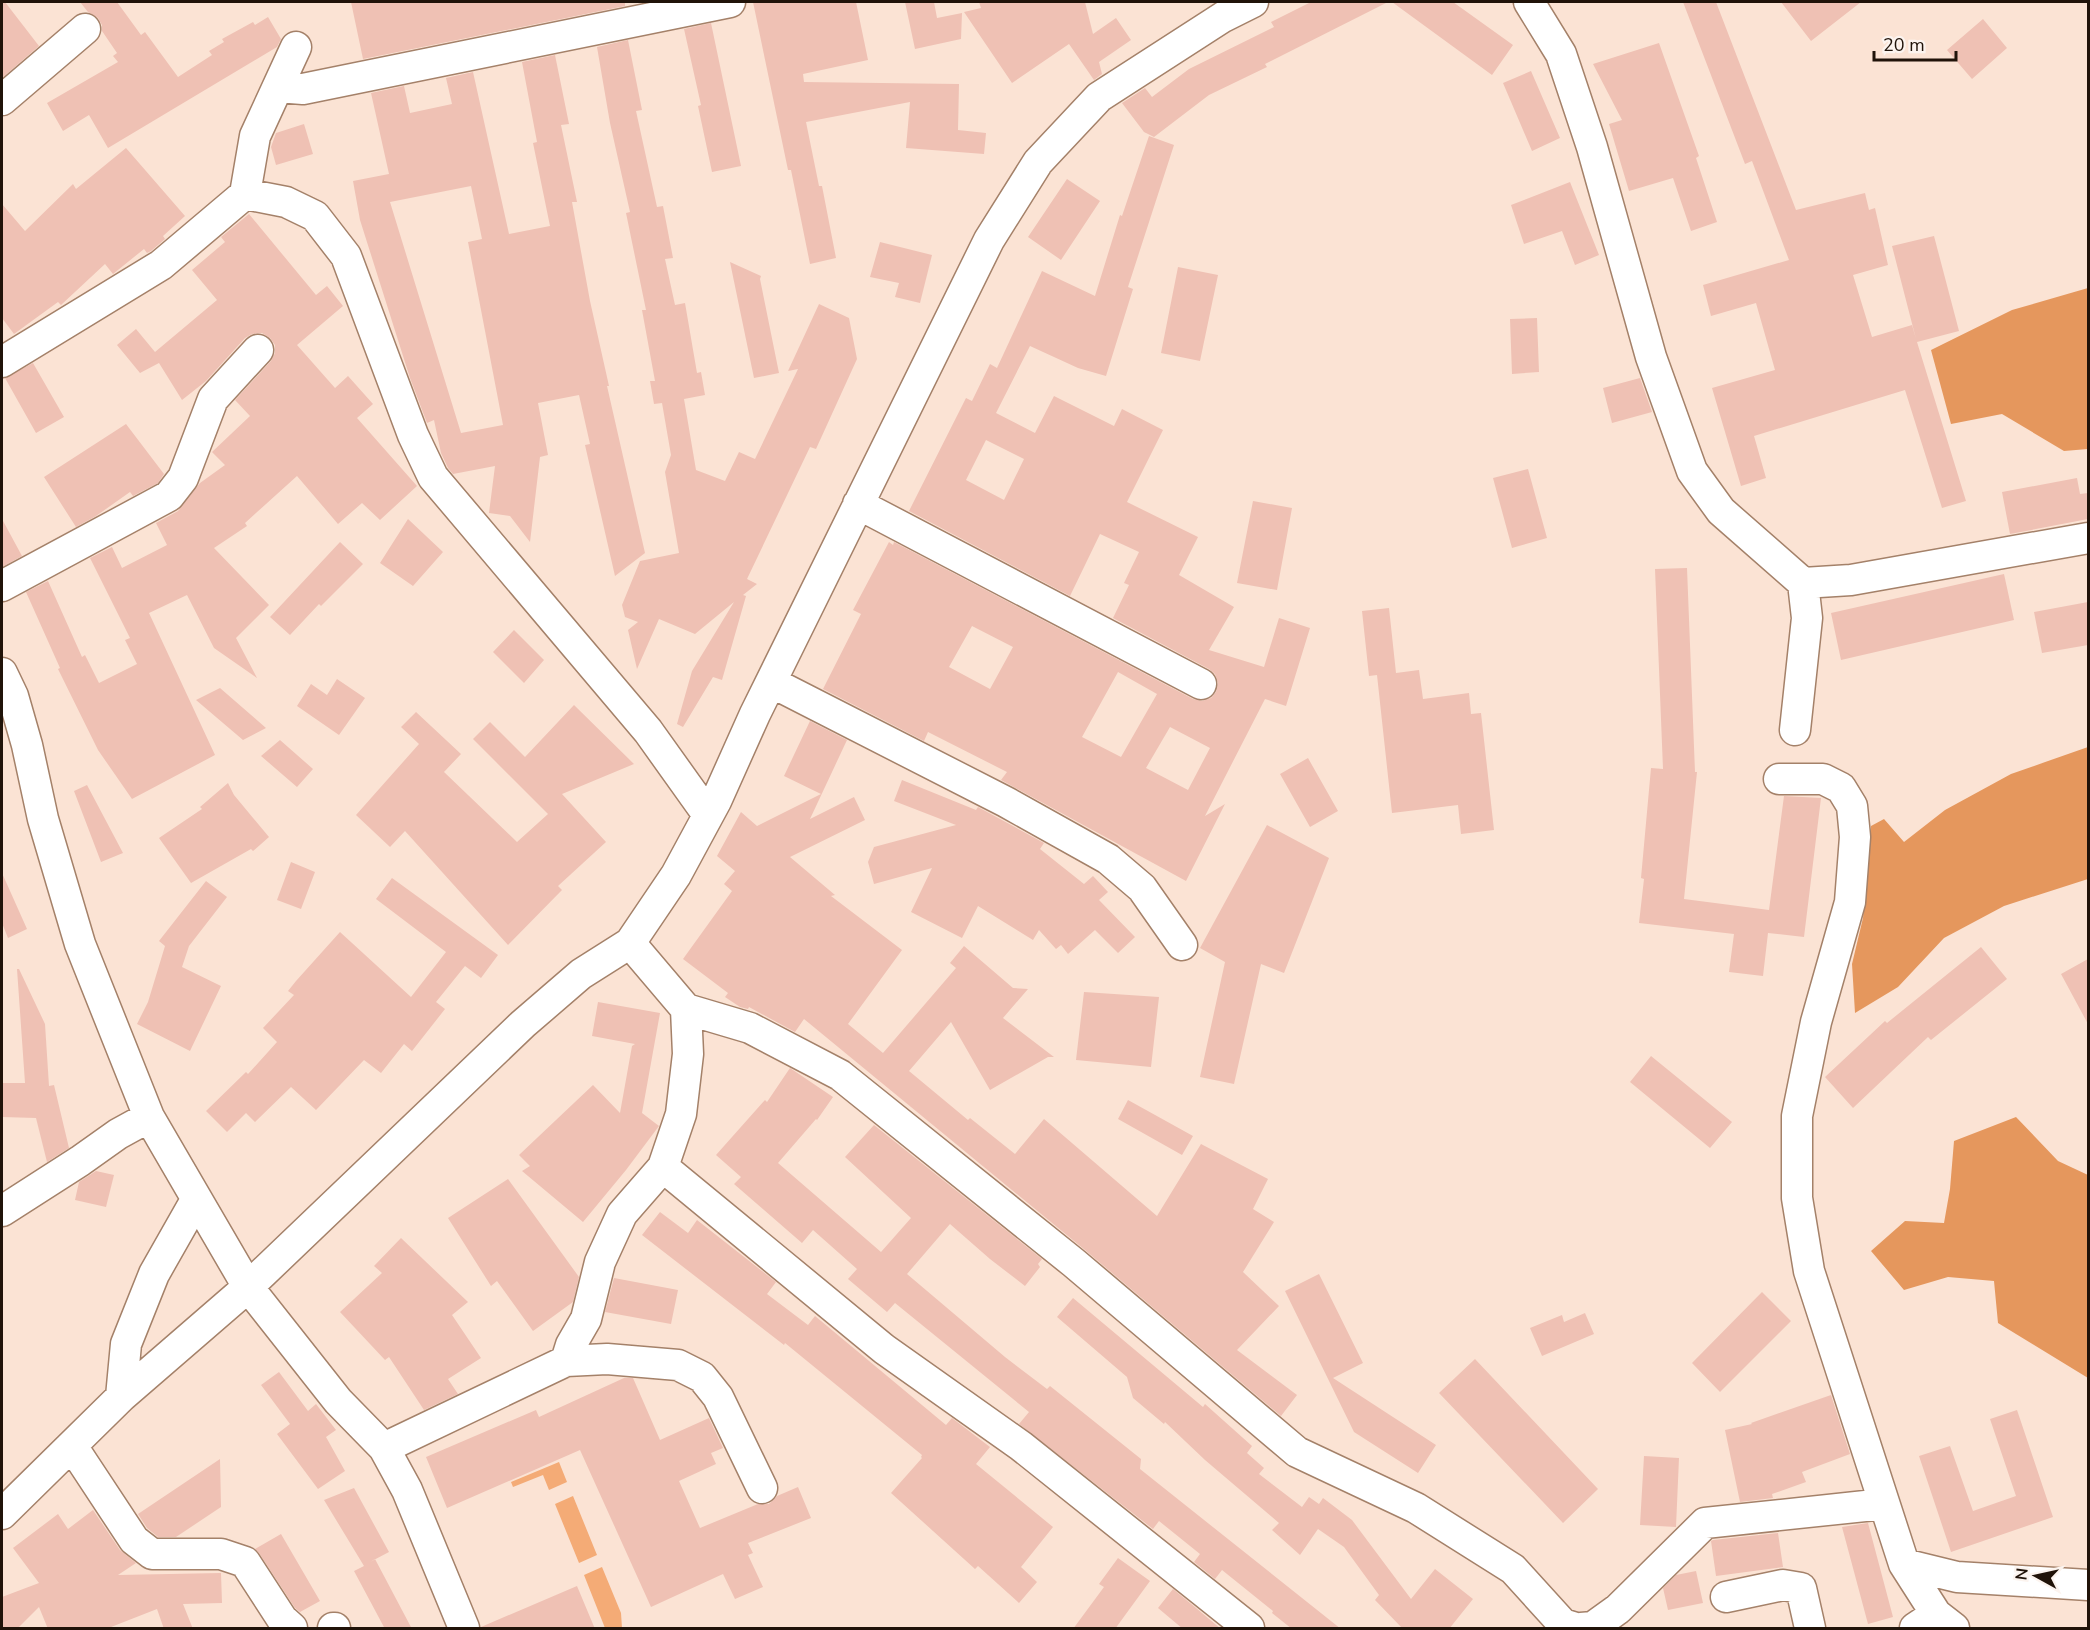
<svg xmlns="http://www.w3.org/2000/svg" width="2090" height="1630" viewBox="0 0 2090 1630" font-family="'Nunito Sans',sans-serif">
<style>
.green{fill:#f4ab76}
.forest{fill:#e5975d}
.building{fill:#efc1b4;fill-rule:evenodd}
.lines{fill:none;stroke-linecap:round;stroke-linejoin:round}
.minor-casing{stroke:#a48169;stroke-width:33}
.minor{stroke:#fff;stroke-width:30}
</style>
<rect width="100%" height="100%" fill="#fbe3d4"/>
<path class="green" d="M559 1462 567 1482 549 1490 543 1475 513 1487 511 1482Z
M573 1496 597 1555 579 1563 555 1504Z
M602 1567 621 1613 622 1628H605L584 1575Z"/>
<path class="forest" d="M2088 288V449L2064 451 2002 414 1951 424 1931 350 2012 310Z
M2088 747V879L2004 906 1944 938 1898 987 1855 1013 1852 964 1863 918 1871 826 1884 819 1904 842 1945 810 2011 774Z
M2016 1117 2058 1161 2088 1175V1378L1998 1323 1994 1281 1948 1277 1904 1290 1871 1251 1905 1221 1944 1223 1950 1189 1954 1141Z"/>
<path class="building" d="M2 2H5L39 46 2 78Z
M80 2H117L141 35 145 32 178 77 212 55 209 51 224 42 222 39 253 22 255 25 268 17 281 39 277 47 108 148 89 115 63 131 47 103 118 62 113 56 117 53 102 31V25L98 18 88 12Z
M351 2H625V6L363 59Z
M753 2H856L868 60 803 74 804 82 959 84 958 130 986 133 984 154 906 148 910 102 806 122 819 186H822L836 258 810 264 791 170H788Z
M905 2H934L937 18 962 13 961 39 915 49Z
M979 2H1085L1093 34 1116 18 1131 40 1099 62 1102 74 1094 80 1069 44 1012 83 964 12 981 8Z
M1311 2H1388L1265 64 1267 67 1209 95 1154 137 1144 132 1122 103 1145 88 1152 97 1189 69 1274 27 1271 22Z
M1392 2H1453L1513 45 1492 75Z
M1683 2H1716L1796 210 1865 193 1869 210 1875 208 1888 265 1853 275 1872 337 1912 325 1916 339 1892 246 1934 236 1959 331 1917 342 1966 501 1942 508 1905 390 1754 436 1766 478 1741 486 1712 388 1775 370 1756 303 1711 316 1703 285 1789 260 1752 161 1745 164Z
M1781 2H1861L1811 41Z
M1983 19 2007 48 1972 79 1947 50Z
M711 23 741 166 712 172 698 106 701 105 684 29Z
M628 40 642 110 636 111 657 207 663 206 673 258 665 259 675 305 685 303 697 373 701 372 705 395 684 399 696 470 725 481 739 452 755 459 798 369 788 371 819 304 849 318 857 359 816 449 810 447 747 579 757 584 743 595 746 596 722 680 713 677 683 727 677 724 692 671 734 602 695 634 659 619 637 669 628 630 638 622 625 617 622 605 640 561 679 553 665 472 671 455 662 403 654 404 650 381H655L642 310H646L626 213 630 212 610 123 597 47Z
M1659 43 1699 156 1696 158 1717 222 1691 231 1673 178 1629 191 1609 124 1622 120 1593 64Z
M555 55 569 124 561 125 577 202H572L590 301 609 386H607L645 553 615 576 585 445 590 444 579 395 538 403 548 455 540 457 530 542 510 516 489 513 495 466 453 474 448 468 441 453 434 420 427 423 410 378 360 220 353 181 389 174 371 93 404 86 410 113 452 104 446 78 473 72 509 234 550 226 533 143 537 142 522 62ZM471 186 482 239 468 242 503 425 461 433 390 202Z
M1531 71 1560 138 1532 151 1503 83Z
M304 124 313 154 276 165 271 147 276 133Z
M1149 136 1174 145 1128 287 1133 289 1106 376 1078 368 1030 346 996 413 1035 433 1054 396 1114 426 1122 409 1163 430 1127 502 1198 537 1179 575 1234 607 1209 650 1264 667 1279 618 1310 628 1286 706 1265 699 1205 816 1225 804 1186 881 1001 780 1007 772 928 732 924 741 823 689 861 614 853 610 889 542 893 545 894 542 1193 699 1202 701 1211 698 1216 692 1218 683 1215 674 1209 669 1113 618 1129 585 1124 583 1139 552 1100 534 1070 596 909 511 966 398 972 401 990 364 997 368 1042 271 1095 296 1120 215 1122 216ZM986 440 1024 459 1004 500 966 480ZM972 626 1013 647 990 689 949 667ZM1118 672 1157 694 1121 757 1082 737ZM1170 727 1210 748 1188 790 1146 768Z
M126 148 185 216 163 236 165 239 151 251 147 253 144 249 113 274 105 264 61 305 58 302 14 334 2 318V204L25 231 73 184 76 189Z
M1067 179 1100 201 1061 260 1028 237Z
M1570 182 1599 255 1575 265 1562 231 1524 244 1511 205Z
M249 214 316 295 327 286 343 306 297 345 335 388 348 376 373 404 357 418 417 486 380 520 362 503 338 524 297 476 245 523 247 526 214 548 269 605 236 638 257 678 214 648 187 595 149 613 215 755 132 799 98 750 58 669 60 668 26 592 48 581 82 657 85 655 99 683 137 664 125 640 130 638 90 558 112 547 122 568 167 545 156 523 178 511 200 483 225 465 212 452 250 416 235 400 271 361 275 353V345L270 338 262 333 252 334 245 338 206 381 182 400 159 363 140 373 117 345 136 329 155 352 217 300 192 270 225 242 221 237Z
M880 242 932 255 920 303 895 297 899 283 870 277Z
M730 262 761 276 760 279 779 373 754 378Z
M1178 267 1218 275 1200 361 1161 353Z
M1537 318 1539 372 1512 374 1510 319Z
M33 363 64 417 36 433 5 378Z
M1640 378 1652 412 1612 423 1603 388Z
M126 424 164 474 158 483 133 496 130 492 96 516 76 527 44 477Z
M1528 469 1547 538 1512 548 1493 478Z
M2077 478 2080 494 2088 493V519L2010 534 2002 492Z
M1253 501 1292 508 1277 590 1237 583Z
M2 519 22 556 2 567Z
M408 519 443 552 413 586 380 563Z
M340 542 363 564 321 606 319 604 290 635 270 617Z
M1687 568 1695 772H1697L1684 899 1769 910 1784 796 1821 798 1804 937 1768 933 1763 976 1729 972 1734 934 1639 923 1644 879 1641 878 1651 768 1663 769 1655 569Z
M2004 574 2014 620 1841 660 1831 613Z
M2088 602V645L2042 653 2034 612Z
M1389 608 1396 673 1419 670 1423 699 1469 693 1471 714 1481 713 1494 830 1461 834 1458 805 1392 813 1377 675 1369 676 1362 611Z
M514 630 544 660 524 683 493 652Z
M337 679 365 698 339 735 297 706 311 684 327 695Z
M220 688 266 728 243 740 196 700Z
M574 705 634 764 562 794 606 842 558 886 562 890 508 945 405 831 390 847 356 815 419 744 401 727 416 712 461 754 444 772 517 842 548 814 473 739 490 722 525 757Z
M810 721 847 740 810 819 854 797 865 820 790 857 835 895 831 896 902 950 848 1024 883 1053 956 968 950 963 964 946 1013 988 1028 989 1003 1018 1054 1057H1048L990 1090 951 1022 909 1071 968 1120 970 1118 1015 1154 1044 1119 1157 1216 1201 1144 1268 1179 1253 1209 1274 1222 1243 1272 1279 1306 1237 1350 1297 1395 1281 1416 1085 1250 804 1019 795 1032 749 1007 748 1009 740 1007 725 997 728 993 683 959 732 891 724 884 735 871 717 856 741 812 757 826 821 794 784 776Z
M280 740 313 769 297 787 261 756Z
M1308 758 1338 811 1310 827 1280 774Z
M902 780 976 810 978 807 1044 843 1040 849 1084 884 1093 876 1108 892 1099 900 1135 937 1118 953 1095 930 1068 954 1061 945 1056 949 1039 930 1033 940 978 906 962 938 911 912 932 868 874 884 868 862 874 847 956 825 894 801Z
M228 783 234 795 269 837 253 851 251 849 191 883 159 838 202 809 200 807Z
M87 785 123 853 101 862 74 791Z
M1267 825 1329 858 1284 973 1261 964 1234 1084 1200 1077 1225 962 1200 948Z
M291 862 315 872 301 909 277 900Z
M2 873 27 929 8 938 2 923Z
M392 878 498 955 481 978 465 966 436 1002 445 1009 412 1051 404 1044 381 1073 364 1060 316 1110 291 1087 255 1122 246 1113 227 1132 206 1111 246 1072 248 1074 277 1042 263 1028 294 995 288 991 296 981 340 932 411 997 446 952 376 899Z
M206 881 227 897 189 946 182 967 221 986 190 1051 137 1024 148 1002 165 946 159 941Z
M1981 947 2007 979 1931 1040 1928 1037 1853 1108 1825 1077 1885 1021 1887 1023Z
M2088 959V1024L2061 974Z
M17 969H19L45 1024 49 1086 54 1085 69 1148 47 1162 36 1118 2 1117V1083H25Z
M1084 992 1159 997 1151 1067 1076 1060Z
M598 1002 660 1013 642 1113 659 1126 626 1170 583 1222 522 1171 530 1166 519 1155 593 1085 620 1113 632 1046 635 1044 592 1036Z
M1651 1056 1732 1122 1710 1148 1630 1082Z
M790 1068 833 1097 817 1120 816 1119 778 1163 881 1252 911 1218 845 1157 874 1125 1042 1259 1038 1264 1040 1267 1025 1286 990 1259 950 1224 907 1274 1005 1357 1047 1389 1050 1386 1141 1459 1140 1469 1341 1629H1292L1272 1613 1273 1611 1222 1570 1215 1579 1194 1562 1200 1554 1159 1521 1153 1529 1019 1424 1029 1412 895 1303 887 1312 848 1279 857 1269 813 1230 802 1243 734 1184 741 1177 716 1155 765 1100 767 1102Z
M1128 1100 1193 1136 1182 1155 1118 1119Z
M96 1171 114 1175 106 1207 75 1200 79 1182Z
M508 1179 579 1277 573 1302 533 1331 497 1281 491 1286 448 1218Z
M660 1212 688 1233 697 1220 776 1282 767 1294 808 1325 815 1316 946 1425 952 1418 990 1447 976 1464 1053 1527 1021 1567 1037 1582 1019 1603 978 1566 975 1569 891 1493 922 1458 921 1457 922 1455 785 1343 784 1345 642 1235Z
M401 1238 468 1302 452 1315 481 1358 448 1379 458 1394 424 1410 389 1357 385 1360 340 1312 382 1273 374 1266Z
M1319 1274 1363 1363 1333 1378 1436 1445 1418 1473 1354 1432 1285 1291Z
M614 1278 678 1290 671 1324 605 1312Z
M1762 1292 1791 1321 1720 1392 1692 1363Z
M1073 1298 1203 1407 1205 1404 1252 1446 1247 1453 1264 1468 1259 1474 1302 1507 1309 1497 1319 1504 1323 1498 1352 1520 1411 1599 1435 1569 1473 1599 1449 1629H1403L1375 1600 1379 1595 1344 1547 1318 1529 1300 1555 1272 1530 1279 1523 1205 1460 1165 1422 1164 1424 1133 1398 1127 1377 1057 1317Z
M1585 1313 1594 1334 1542 1356 1530 1328 1562 1315 1564 1322Z
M1475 1359 1598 1489 1563 1523 1439 1393Z
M279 1372 308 1411 316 1404 336 1430 326 1437 345 1471 318 1489 277 1434 290 1424 261 1385Z
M624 1378H633L660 1440 709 1418 723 1448 711 1453 716 1464 679 1481 700 1528 758 1504H769L777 1496 798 1487 811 1518 748 1543 753 1553 748 1555 763 1587 735 1599 723 1574 651 1607 580 1450 447 1508 426 1457 536 1410 539 1417Z
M1831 1395 1850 1454 1802 1472 1806 1482 1772 1494 1773 1498 1740 1502 1725 1430 1752 1424 1751 1423Z
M2017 1410 2053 1517 1951 1552 1919 1456 1950 1446 1973 1511 2016 1496 1990 1419Z
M1644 1456 1679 1458 1676 1527 1640 1525Z
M220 1459 221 1507 176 1537H158L147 1528 138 1514Z
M354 1488 389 1552 370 1562 375 1559 412 1629H385L354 1571 364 1566 324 1500Z
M93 1510 120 1550 136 1563 118 1575 221 1573 222 1603 183 1604 193 1629H164L157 1609 106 1629H48L39 1607 17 1629H2V1597L39 1583 13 1548 58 1514 68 1529Z
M1868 1523 1893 1617 1868 1624 1842 1527Z
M1778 1533 1783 1567 1716 1576 1711 1541 1713 1540Z
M281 1534 320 1601 300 1612 295 1608 259 1553 255 1549Z
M1118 1558 1150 1581 1115 1629H1073L1104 1587 1099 1584Z
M1696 1571 1703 1603 1668 1610 1663 1588 1676 1575Z
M577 1586 595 1629H481V1627Z
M1173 1589 1196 1608 1221 1629H1183L1158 1608Z"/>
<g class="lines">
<g class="minor-casing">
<path id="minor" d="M1529 2 1561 54 1592 147 1651 357 1692 471 1721 511 1803 583 1807 618 1795 730
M278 87 303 89 730 2
M2 100 85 29
M245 194 286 202 315 216 346 256 413 435 433 477 648 731 708 815
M2 362 161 265 245 194 255 136 296 47
M858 504 1201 684
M1803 583 1851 580 2088 538
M2 586 169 496 183 478 213 399 258 350
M2 673 13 696 27 745 43 819 80 944 149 1117 248 1287 338 1401 384 1448 407 1490 464 1628
M771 682 1006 802 1108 859 1142 888 1182 945
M1779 779H1823L1841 788 1852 806 1855 837 1850 902 1816 1022 1797 1116V1198L1809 1271 1904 1564 1936 1614 1954 1628
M686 1009 750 1028 840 1075 1074 1263 1297 1452 1416 1508 1513 1569 1563 1624 1576 1628
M663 1167 884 1349 1021 1446 1249 1628
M2 1211 80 1161 118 1134 149 1117
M566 1361 607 1359 678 1365 702 1377 718 1397 762 1488
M121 1397 126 1344 154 1274 196 1200
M72 1446 134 1540 152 1554H221L245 1562 282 1619 292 1628
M384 1448 566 1361 571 1345 586 1319 600 1262 622 1214 663 1167 681 1114 688 1054 686 1009 630 943
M2 1514 121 1397 248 1287 523 1024 581 974 630 943 676 875 716 801 755 714 989 240 1038 162 1099 97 1223 17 1253 2
M1904 1564 1957 1577 2088 1585
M1726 1597 1783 1585 1801 1588 1810 1628
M333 1628H335
M1581 1628 1593 1627 1618 1609 1705 1523 1884 1504
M1915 1628 1936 1614"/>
</g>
<use href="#minor" class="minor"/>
</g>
<rect width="2090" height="1630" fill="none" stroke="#201309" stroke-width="6"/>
<g transform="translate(2036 1576) rotate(278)" stroke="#fcf4ef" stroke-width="4.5" paint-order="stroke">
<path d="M0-4.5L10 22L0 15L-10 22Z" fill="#201309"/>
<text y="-9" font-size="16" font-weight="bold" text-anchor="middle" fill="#201309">N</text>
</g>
<path d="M1874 51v9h82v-9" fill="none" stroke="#201309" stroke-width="3"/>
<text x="1883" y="51" font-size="18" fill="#201309" stroke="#fcf4ef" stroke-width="4.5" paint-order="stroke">20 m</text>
</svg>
